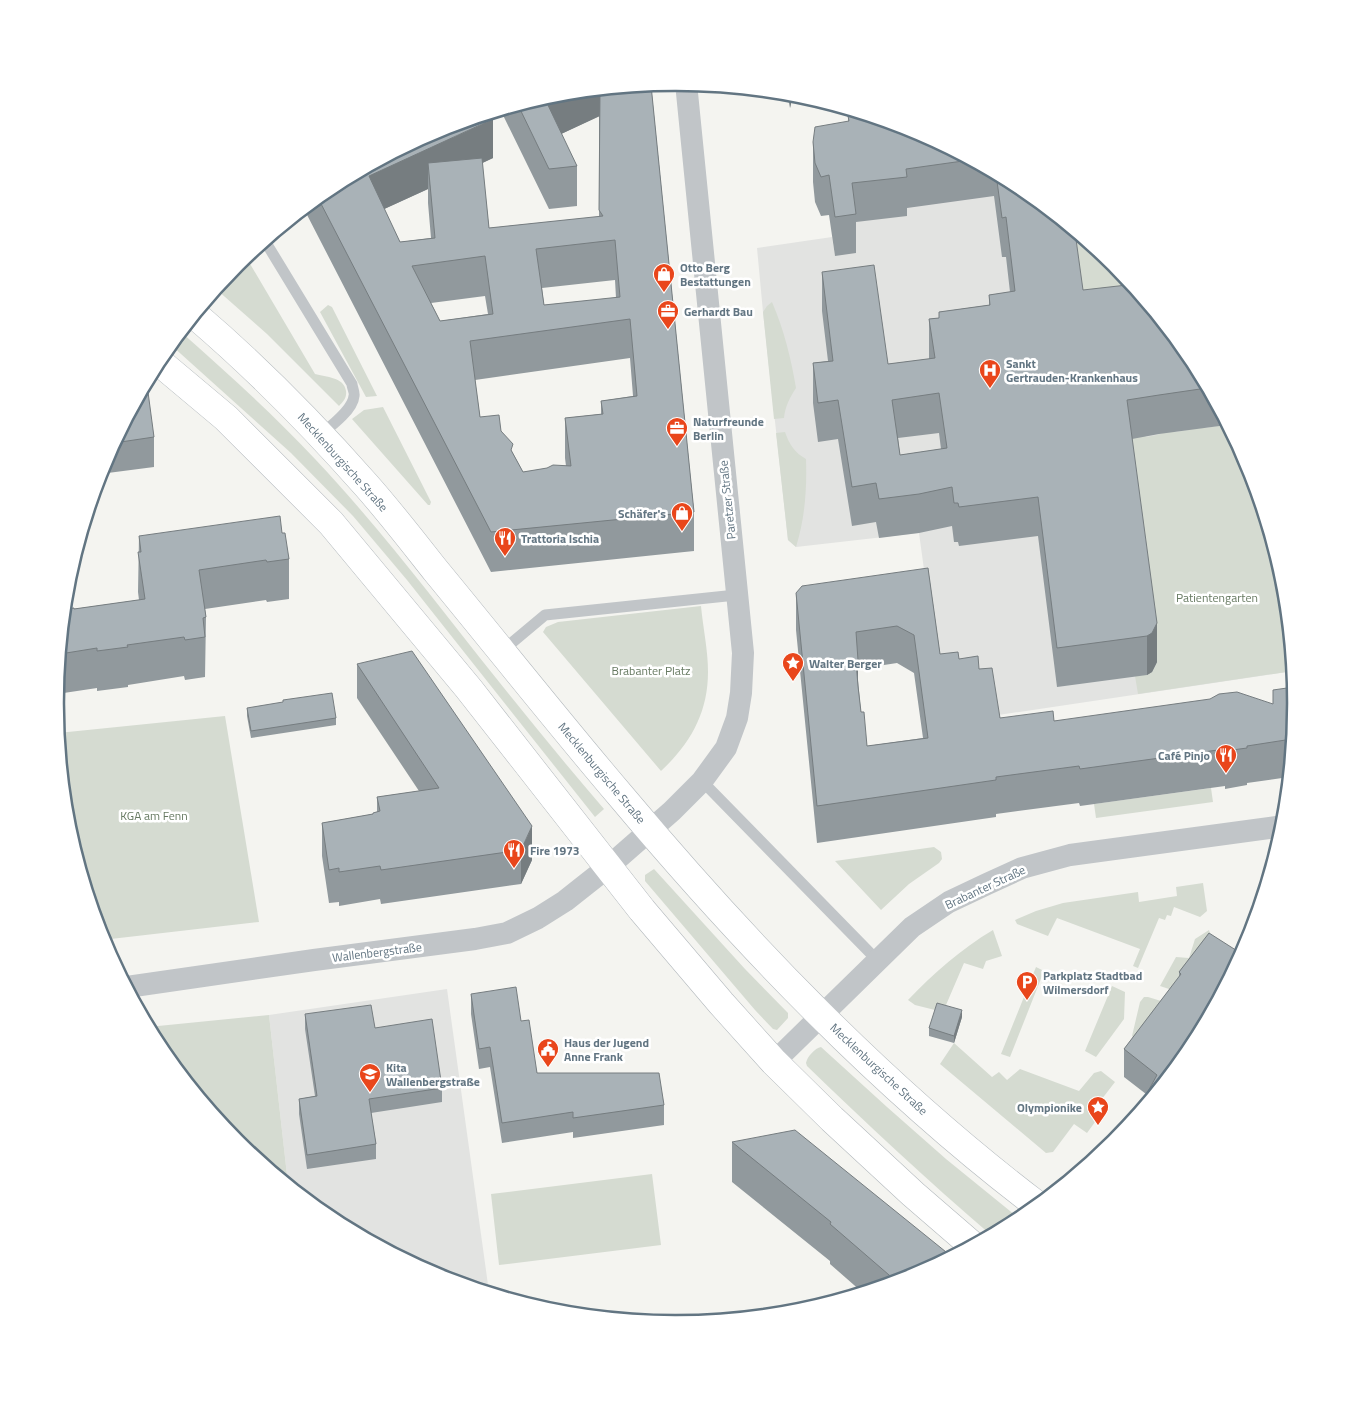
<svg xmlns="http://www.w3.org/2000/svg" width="1351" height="1406" viewBox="0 0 1351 1406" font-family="'Titillium Web',sans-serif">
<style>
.built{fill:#e2e3e1}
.green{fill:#d5dbd1}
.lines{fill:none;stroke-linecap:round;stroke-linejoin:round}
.secondary-casing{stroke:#b3b9bd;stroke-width:29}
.service{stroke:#c1c5c8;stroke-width:11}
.minor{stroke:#c1c5c8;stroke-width:22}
.secondary{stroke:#fff;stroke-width:28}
.wall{fill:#91999d;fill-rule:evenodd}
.shaded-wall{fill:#767d80}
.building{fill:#a9b2b7;stroke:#767d80;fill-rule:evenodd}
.labels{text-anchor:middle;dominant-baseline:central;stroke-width:5;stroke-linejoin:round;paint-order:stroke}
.poi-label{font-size:12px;font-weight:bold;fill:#627582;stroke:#fff;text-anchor:start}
.street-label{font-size:12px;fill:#627582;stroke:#fff}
.park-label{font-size:12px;fill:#667961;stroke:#fff}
.rim{fill:none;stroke:#627582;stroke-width:2.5}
</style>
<rect width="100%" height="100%" fill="#f4f4f0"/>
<path class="built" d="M847 110 913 130 1114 264 1192 359 1249 466 1284 582 1293 671 945 723 919 533 796 547 788 540 763 312 757 248 832 237 835 256 852 222 858 221Z
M447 989 489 1292 438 1276 331 1219 288 1184 269 1015Z"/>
<path class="green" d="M1067 226 1114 264 1118 269 1120 277H1125L1160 320 1088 373Z
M246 257 315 374C326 377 344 377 346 391 347 398 343 402 339 406L267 334 216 289 237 264Z
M772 302C784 330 791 358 796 388 790 397 785 407 784 418L774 419 763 312 767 306Z
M328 305 332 307 377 396 366 397 320 312Z
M181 332C227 373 273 414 315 459 380 528 437 604 496 678 531 722 567 766 604 809L595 817 464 652 407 580 353 516 291 453 171 345Z
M1112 393 1146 437 1157 435 1173 429 1176 432 1188 430V427L1206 428 1217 426 1218 423 1225 422 1249 466 1284 582 1293 671 1138 694 1135 676 1152 672 1157 662Z
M383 407 431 502 430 505H428L352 419 364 410Z
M785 432C789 444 795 453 806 459 807 489 805 518 796 547L788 540 776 433Z
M701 606C703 628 708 650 708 672 708 713 690 744 661 771L543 632 546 627 558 622Z
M225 716 259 922 102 940 67 824 58 733Z
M1211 788 1213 802 1096 818 1094 804Z
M934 847 941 852 942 859 939 863 909 884 881 910 835 861Z
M654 869 745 969 788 1013V1018L777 1030 773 1029 755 1010 645 881V875Z
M1203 883 1207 911 1200 917 1174 907 1171 916 1167 915 1165 920 1159 918 1138 968 1133 966 1140 949 1057 918 1048 936 1017 924 1015 920 1036 911 1063 903 1138 892 1139 902 1177 896 1176 887Z
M993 930 1002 956 986 961 983 969 964 963 943 1012 915 1005 908 1000C934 973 961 949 993 930Z
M1209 930 1213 945 1175 991 1160 986 1176 957 1189 958 1195 939Z
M1036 967 1044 971 1010 1057 1001 1054Z
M1112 986 1125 992 1124 1019 1096 1057 1085 1051Z
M1144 997H1148L1171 1004 1142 1053 1132 1036 1140 1002Z
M269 1015 288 1184 237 1142 159 1047 148 1027Z
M954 1043 992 1077 999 1072 1007 1080 1020 1069 1079 1091 1094 1073 1101 1071 1115 1082 1098 1104 1103 1111 1087 1133 1074 1124 1053 1152 1046 1153 940 1064Z
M821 1047 887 1107 946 1159 1020 1219 991 1235C928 1181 867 1124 807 1066L806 1063C807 1057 815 1048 821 1047Z
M652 1174 661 1245 499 1265 491 1194Z"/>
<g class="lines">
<g class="secondary-casing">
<path id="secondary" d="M195 315C256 367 313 425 366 485 390 512 413 542 436 571 497 645 557 721 620 795 745 944 882 1087 1037 1205
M158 361 226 418 331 523 469 689 642 910 721 1003 774 1062 832 1119 913 1194 972 1245"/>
</g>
<path class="service" d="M265 241 352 384C352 387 355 393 354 396 353 410 330 427 320 435
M502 651 545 615 736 595
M702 781 877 960"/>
<path class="minor" d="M127 987 314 960 475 939 507 933 538 918 565 901 608 867 672 811 702 781 726 748 737 718 741 693 743 653 686 83
M774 1062 912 927 949 902 987 884 1022 868 1070 855 1284 826"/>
<use href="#secondary" class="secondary"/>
</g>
<path class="wall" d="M651 85 694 512V551L491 572 304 209 331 187 438 130 493 158 482 163 489 228 599 217V116L561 134 577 166V206L549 209 501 111 555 94ZM428 189V203L431 238 400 242 384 209ZM615 280 616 298 544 305 542 288ZM485 296 488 314 440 321 431 303ZM630 358 633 396 601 401V414L565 418V458L566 466 523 472 501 431 480 417 475 380Z
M787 94H793L790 108Z
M848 116 913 130 1020 187 1083 290 1192 359 1227 425 1159 434 1132 439 1157 662 1152 672 1147 675 1057 687 1038 536 959 546 958 542H954L952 526 919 533 879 538 876 522 852 526 838 439 818 442 813 403V363L828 361 822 311V272L888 364 929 359V319L939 318V312L989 305V295L1010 292 1006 257H1002L994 196 907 208V216L856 222V253L835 256 829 215 821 216 815 202 813 182V142L848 122ZM939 433 941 449 900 455 898 438Z
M141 393 154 437V467L100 474 102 465Z
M282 533 289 559V599L267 602 266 600 205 609 206 617 205 677 185 680 184 676 128 685V687L97 691V688L57 694 56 691 64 609H74L139 600 138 592 139 536Z
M928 568 940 654 959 659 979 669 1000 718 1054 721 1273 704 1296 703 1289 777 1247 783V785L1225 789V786L1080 806 1079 803 996 814V817L817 843 796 630V593ZM897 663 914 673 923 738 867 746 861 712 858 681V669Z
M357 664 532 860 521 884 381 904 380 899 339 906V902L329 903 322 856V823L373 814 377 812V797L419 791 357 698Z
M247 708 336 718V725L251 738 247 716Z
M1209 933 1191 1048 1135 1117V1115L1146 1094 1124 1077V1049L1179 977V972Z
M471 994 521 1021 537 1073 664 1105V1125L573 1138V1132L502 1143 490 1067 479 1069 471 1014Z
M305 1014 375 1028 442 1088V1102L371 1113 376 1144V1159L307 1169 299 1114V1099L315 1096 305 1029Z
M962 1017 954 1043 929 1036V1028Z
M732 1142 913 1276 862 1292 830 1264V1261L732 1182Z"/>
<path class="shaded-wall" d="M600 90V116L546 141V101L563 94Z
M790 94H793L790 108Z
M493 119V158L430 188 428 163V189L369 216V176Z
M1157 623V662L1152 672 1147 675V636Z
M858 660V697L856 661Z
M532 826V860L521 884V850Z
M962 1010V1017L954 1043V1036Z"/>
<path class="building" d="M651 85 694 512 491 532 318 198 331 187 438 130 492 113 493 119 369 176 400 242 435 238 428 163 482 158 489 228 603 216 599 210 600 90ZM615 240 620 297 544 305 536 249ZM485 256 493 314 440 321 412 266ZM630 319 637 396 601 401 603 414 565 418 571 466 553 465 547 468 523 472 511 450 513 444 501 431 499 415 480 417 470 341Z
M555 94H563L546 101 577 166 549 169 518 105Z
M863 114 913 130 970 160 906 169 907 177 852 183 856 214 835 217 829 175 821 177 815 163 813 142 815 127 849 121 848 116Z
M996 174 1020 187 1075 232 1083 290 1127 285 1129 282 1192 359 1207 388 1159 395 1127 400 1157 623 1152 633 1147 636 1057 648 1038 497 959 507 958 503H954L952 487 919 494 879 499 876 483 852 487 838 400 818 403 813 363 833 361 822 272 874 265 888 364 935 358 929 319 939 318V312L990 305 989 295 1015 291 1006 217 1002 218ZM939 393 947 448 900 455 892 400Z
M148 392 154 437 114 443 141 393Z
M280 516 282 533H285L289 559 267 562 266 560 199 570 206 617 203 618 205 637 185 640 184 637 127 645 128 647 97 651V648L60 654 64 609 74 608V609L145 599 138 552H141L139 536Z
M928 568 940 654 958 652 959 659 978 656 979 669 992 668 1000 718 1053 711 1054 721 1210 699 1219 694 1237 692 1273 704V690L1294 687 1296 703 1292 739 1247 746V748L1225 751V749L1080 769 1079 766 996 777V780L817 806 796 593 802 586ZM897 626 914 635 928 738 867 746 864 712H861L858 686 856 661 858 660 856 632Z
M412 651 532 826 521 850 381 870 380 866 339 872V868L329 870 322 823 373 814V813L380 811 377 797 439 788 357 664Z
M332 693 336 718 251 731 247 708 283 702V700Z
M1209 933 1242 954 1191 1048 1136 1115H1135L1157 1075 1124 1049 1181 974 1179 972Z
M516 987 521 1021 529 1020 537 1073H659L664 1105 573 1118V1112L502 1123 490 1047 479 1049 471 994Z
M937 1003 962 1010 954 1036 929 1028Z
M371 1005 375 1028 432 1019 442 1088 369 1099 376 1144 307 1155 299 1099 317 1096 305 1014Z
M795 1130 951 1256 913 1276 896 1281 830 1224 831 1222 732 1142Z"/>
<defs>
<g id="shop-pin" transform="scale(1.125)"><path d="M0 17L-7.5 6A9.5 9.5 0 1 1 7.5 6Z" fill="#e9461b" stroke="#fff"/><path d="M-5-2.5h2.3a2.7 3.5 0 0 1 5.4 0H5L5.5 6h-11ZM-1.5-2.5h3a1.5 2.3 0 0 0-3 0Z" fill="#fff"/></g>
<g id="office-pin" transform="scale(1.125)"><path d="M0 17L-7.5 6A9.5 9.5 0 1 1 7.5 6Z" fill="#e9461b" stroke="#fff"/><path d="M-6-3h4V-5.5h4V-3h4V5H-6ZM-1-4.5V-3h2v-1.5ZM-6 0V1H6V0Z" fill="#fff"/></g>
<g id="hospital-pin" transform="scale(1.125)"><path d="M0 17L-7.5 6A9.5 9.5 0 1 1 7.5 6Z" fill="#e9461b" stroke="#fff"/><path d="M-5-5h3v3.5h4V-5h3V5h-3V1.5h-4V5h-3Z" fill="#fff"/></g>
<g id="restaurant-pin" transform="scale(1.125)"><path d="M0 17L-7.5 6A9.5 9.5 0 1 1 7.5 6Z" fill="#e9461b" stroke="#fff"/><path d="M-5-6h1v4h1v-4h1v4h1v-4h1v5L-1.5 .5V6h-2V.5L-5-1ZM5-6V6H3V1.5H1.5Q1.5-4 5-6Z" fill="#fff"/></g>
<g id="sight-pin" transform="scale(1.125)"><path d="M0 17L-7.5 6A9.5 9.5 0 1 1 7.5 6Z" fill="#e9461b" stroke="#fff"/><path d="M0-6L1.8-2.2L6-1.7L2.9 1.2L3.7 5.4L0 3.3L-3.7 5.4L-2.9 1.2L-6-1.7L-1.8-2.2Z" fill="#fff"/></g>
<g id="parking-pin" transform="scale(1.125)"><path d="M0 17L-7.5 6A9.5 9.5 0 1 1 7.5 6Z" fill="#e9461b" stroke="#fff"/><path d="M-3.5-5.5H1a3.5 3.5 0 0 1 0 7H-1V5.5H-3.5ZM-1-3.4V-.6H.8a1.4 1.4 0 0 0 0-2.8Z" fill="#fff"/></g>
<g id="civic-pin" transform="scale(1.125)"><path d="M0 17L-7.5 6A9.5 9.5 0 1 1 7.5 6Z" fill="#e9461b" stroke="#fff"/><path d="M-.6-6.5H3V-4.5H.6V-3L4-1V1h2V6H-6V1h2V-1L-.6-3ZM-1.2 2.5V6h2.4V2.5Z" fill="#fff"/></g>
<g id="school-pin" transform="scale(1.125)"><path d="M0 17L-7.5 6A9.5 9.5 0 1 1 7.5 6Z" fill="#e9461b" stroke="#fff"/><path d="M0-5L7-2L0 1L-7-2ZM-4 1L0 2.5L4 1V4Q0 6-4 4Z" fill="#fff"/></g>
</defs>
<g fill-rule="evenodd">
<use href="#shop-pin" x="664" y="274"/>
<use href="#office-pin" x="668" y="311"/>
<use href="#hospital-pin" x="990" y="370"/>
<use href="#office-pin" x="677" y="428"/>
<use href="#shop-pin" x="682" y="513"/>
<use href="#restaurant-pin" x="505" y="538"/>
<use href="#sight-pin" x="793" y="663"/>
<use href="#restaurant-pin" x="1226" y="755"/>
<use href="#restaurant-pin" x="514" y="850"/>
<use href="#parking-pin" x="1027" y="982"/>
<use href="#civic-pin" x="548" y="1049"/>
<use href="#school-pin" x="370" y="1074"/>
<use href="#sight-pin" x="1098" y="1107"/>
</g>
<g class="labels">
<g class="poi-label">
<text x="680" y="267">Otto Berg<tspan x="680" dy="14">Bestattungen</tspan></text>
<text x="684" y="311">Gerhardt Bau</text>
<text x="1006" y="363">Sankt<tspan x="1006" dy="14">Gertrauden-Krankenhaus</tspan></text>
<text x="693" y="421">Naturfreunde<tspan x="693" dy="14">Berlin</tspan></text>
<text x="666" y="513" text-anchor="end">Schäfer's</text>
<text x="521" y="538">Trattoria Ischia</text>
<text x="809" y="663">Walter Berger</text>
<text x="1210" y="755" text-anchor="end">Café Pinjo</text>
<text x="530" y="850">Fire 1973</text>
<text x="1043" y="975">Parkplatz Stadtbad<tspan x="1043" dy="14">Wilmersdorf</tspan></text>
<text x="564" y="1042">Haus der Jugend<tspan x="564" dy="14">Anne Frank</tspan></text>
<text x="386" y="1067">Kita<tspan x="386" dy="14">Wallenbergstraße</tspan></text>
<text x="1082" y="1107" text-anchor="end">Olympionike</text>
</g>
<g class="street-label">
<text transform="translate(343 462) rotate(48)">Mecklenburgische Straße</text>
<text transform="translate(727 500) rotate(-96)">Paretzer Straße</text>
<text transform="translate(602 773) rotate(50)">Mecklenburgische Straße</text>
<text transform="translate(985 887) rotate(-25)">Brabanter Straße</text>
<text transform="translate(377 952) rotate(-7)">Wallenbergstraße</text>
<text transform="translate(879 1069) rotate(43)">Mecklenburgische Straße</text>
</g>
<g class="park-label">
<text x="1217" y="597">Patientengarten</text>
<text x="651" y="670">Brabanter Platz</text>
<text x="154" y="815">KGA am Fenn</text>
</g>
</g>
<path d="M0 0H1351V1406H0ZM675 91H676A611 611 0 0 1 1287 702V704A611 611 0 0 1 676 1315H675A611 611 0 0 1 64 704V702A611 611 0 0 1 675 91Z" fill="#fff" fill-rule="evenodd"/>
<path class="rim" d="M675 91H676A611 611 0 0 1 1287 702V704A611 611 0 0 1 676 1315H675A611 611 0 0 1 64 704V702A611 611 0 0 1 675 91Z"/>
</svg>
